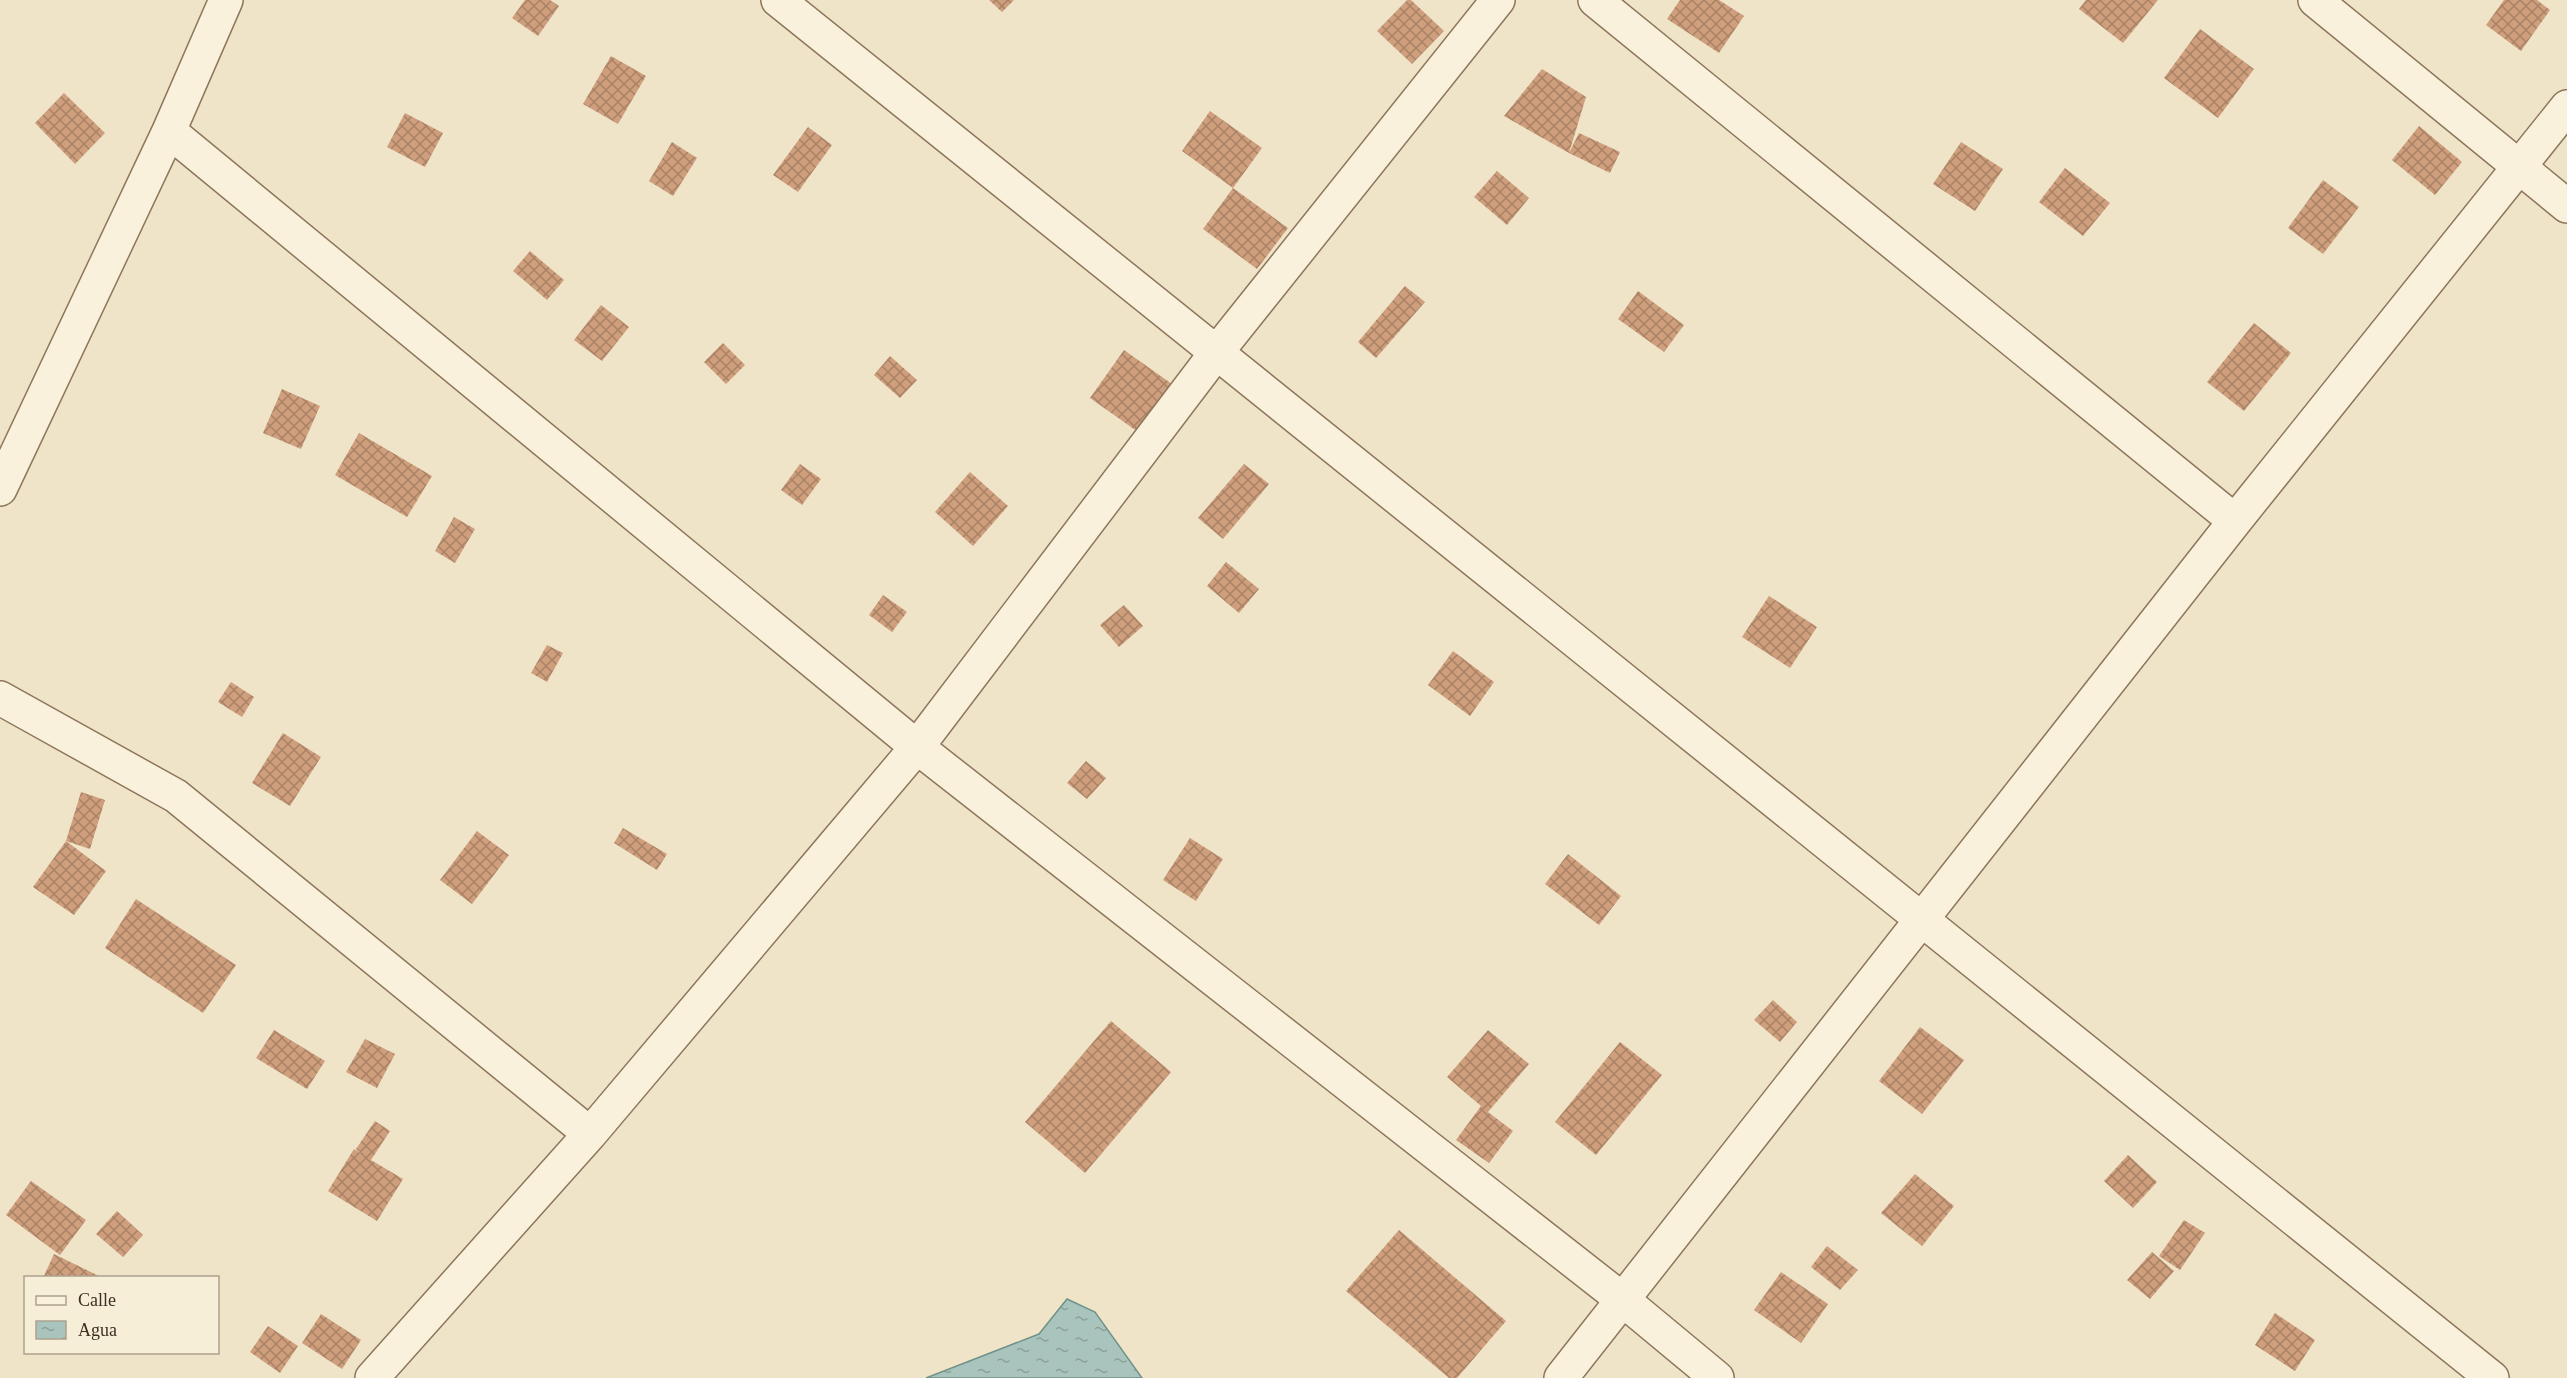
<svg xmlns="http://www.w3.org/2000/svg" width="2567" height="1378" viewBox="0 0 2567 1378" font-family="'Times New Roman',serif">
<style>
.water{fill:url(#water-ripples);stroke:#6f938a;stroke-width:1.5}
.building{fill:url(#building-cross-hatch)}
.lines{fill:none;stroke-linecap:round;stroke-linejoin:round}
.minor-casing{stroke:#8d765c;stroke-width:36}
.minor{stroke:#faf1dc;stroke-width:33}
</style>
<defs>
<pattern id="water-ripples" width="26" height="14" patternUnits="userSpaceOnUse" patternTransform="scale(1.5)"><rect width="26" height="14" fill="#a9c4bc"/><path d="M2 4q2-2 4 0t4 0M15 11q2-2 4 0t4 0" fill="none" stroke="#8ba098"/></pattern>
<pattern id="building-cross-hatch" width="8" height="8" patternUnits="userSpaceOnUse" patternTransform="scale(1.5)"><rect width="8" height="8" fill="#cf9f7d"/><path d="M0 0l8 8M0 8l8-8" fill="none" stroke="#a98266"/></pattern>
</defs>
<rect width="100%" height="100%" fill="#f0e4c8"/>
<path class="water" d="M1067 1299 1095 1312 1142 1378H926L1039 1334Z"/>
<path class="building" d="M525 0H550L559 6 538 36 512 18Z
M989 0H1014L1002 12Z
M1407 0H1411L1444 31 1412 64 1377 31Z
M1680 0H1719L1744 16 1719 53 1667 19Z
M2086 0H2158L2123 43 2079 9Z
M2504 0H2537L2550 10 2521 51 2486 25Z
M2200 29 2254 69 2218 118 2164 78Z
M611 56 646 76 618 124 583 104Z
M1542 69 1586 97 1569 153 1504 116Z
M64 93 105 133 75 164 35 123Z
M1210 111 1262 148 1233 188 1182 151Z
M405 113 443 133 425 167 387 147Z
M2419 126 2462 162 2435 195 2392 160Z
M808 127 832 145 798 192 773 175Z
M1579 133 1620 152 1610 173 1569 153Z
M672 142 697 158 673 196 649 181Z
M1961 142 2003 169 1975 211 1933 184Z
M2065 168 2110 203 2083 236 2039 202Z
M1497 171 1529 198 1507 225 1474 197Z
M2323 180 2359 207 2323 254 2288 228Z
M1233 188 1288 228 1257 269 1203 229Z
M530 251 564 280 547 300 513 271Z
M1405 286 1425 302 1376 358 1358 342Z
M1638 291 1684 325 1664 352 1618 319Z
M601 305 629 327 602 361 574 340Z
M2254 323 2291 353 2244 411 2207 382Z
M723 343 745 365 726 384 704 362Z
M1124 350 1172 384 1138 432 1090 398Z
M890 356 917 380 900 398 874 375Z
M282 389 320 406 301 449 263 433Z
M359 433 432 476 407 517 335 475Z
M800 464 821 479 802 505 781 490Z
M1244 464 1269 484 1223 539 1198 518Z
M970 472 1008 506 973 546 935 512Z
M454 517 475 529 455 563 435 551Z
M1226 562 1259 589 1239 613 1207 586Z
M883 595 907 612 892 632 869 615Z
M1769 596 1817 627 1790 668 1742 637Z
M1124 605 1143 626 1119 647 1100 625Z
M547 645 563 653 547 682 531 673Z
M1453 651 1494 682 1470 716 1428 685Z
M231 682 254 697 242 717 218 702Z
M283 733 321 757 290 806 252 783Z
M1086 761 1106 778 1087 799 1067 783Z
M81 792 105 800 90 849 66 841Z
M623 828 667 854 657 870 614 843Z
M477 831 509 855 472 904 440 880Z
M1190 838 1223 859 1196 901 1163 880Z
M66 841 106 871 74 915 33 887Z
M1568 854 1621 896 1599 925 1545 884Z
M136 899 236 965 203 1013 105 948Z
M1773 1000 1797 1022 1780 1042 1754 1020Z
M1111 1021 1171 1072 1085 1173 1025 1122Z
M1920 1027 1964 1060 1922 1114 1879 1081Z
M274 1030 325 1061 307 1089 256 1058Z
M1488 1030 1529 1064 1488 1112 1513 1131 1489 1163 1456 1140 1481 1106 1447 1077Z
M365 1039 395 1054 377 1088 346 1072Z
M1620 1042 1662 1075 1596 1155 1555 1122Z
M375 1121 390 1131 371 1160 403 1179 377 1221 328 1191 354 1149 361 1153 356 1149Z
M2128 1155 2157 1182 2133 1208 2104 1181Z
M1915 1174 1954 1206 1922 1246 1881 1213Z
M31 1181 86 1220 60 1255 6 1215Z
M117 1211 143 1235 123 1257 96 1234Z
M2184 1220 2205 1233 2180 1270 2159 1256Z
M1399 1230 1506 1321 1457 1378H1449L1346 1291Z
M1827 1246 1858 1270 1840 1290 1811 1267Z
M2152 1252 2174 1271 2150 1299 2127 1280Z
M54 1254 103 1278H43Z
M1781 1272 1828 1304 1801 1343 1754 1310Z
M2275 1313 2315 1340 2295 1371 2255 1345Z
M321 1314 361 1340 342 1369 302 1343Z
M268 1326 298 1346 280 1373 250 1352Z"/>
<g class="lines">
<g class="minor-casing">
<path id="minor" d="M778 0 2492 1378
M1595 0 2235 521
M2315 0 2567 206
M169 131 917 747 1623 1300 1717 1378
M0 489 169 131 226 0
M0 698 176 796 590 1134 917 747 1216 353 1498 0
M372 1378 590 1134
M1561 1378 2235 521 2567 107"/>
</g>
<use href="#minor" class="minor"/>
</g>
<rect x="24" y="1276" width="195" height="78" fill="#f7eed8" stroke="#ada18e" stroke-width="1.5"/>
<rect x="36" y="1296" width="30" height="9" fill="#faf1dc" stroke="#ada18e" stroke-width="1.5"/>
<text x="78" y="1306" font-size="18" fill="#3d2e20">Calle</text>
<rect x="36" y="1321" width="30" height="18" fill="url(#water-ripples)" stroke="#ada18e" stroke-width="1.5"/>
<text x="78" y="1336" font-size="18" fill="#3d2e20">Agua</text>
</svg>
